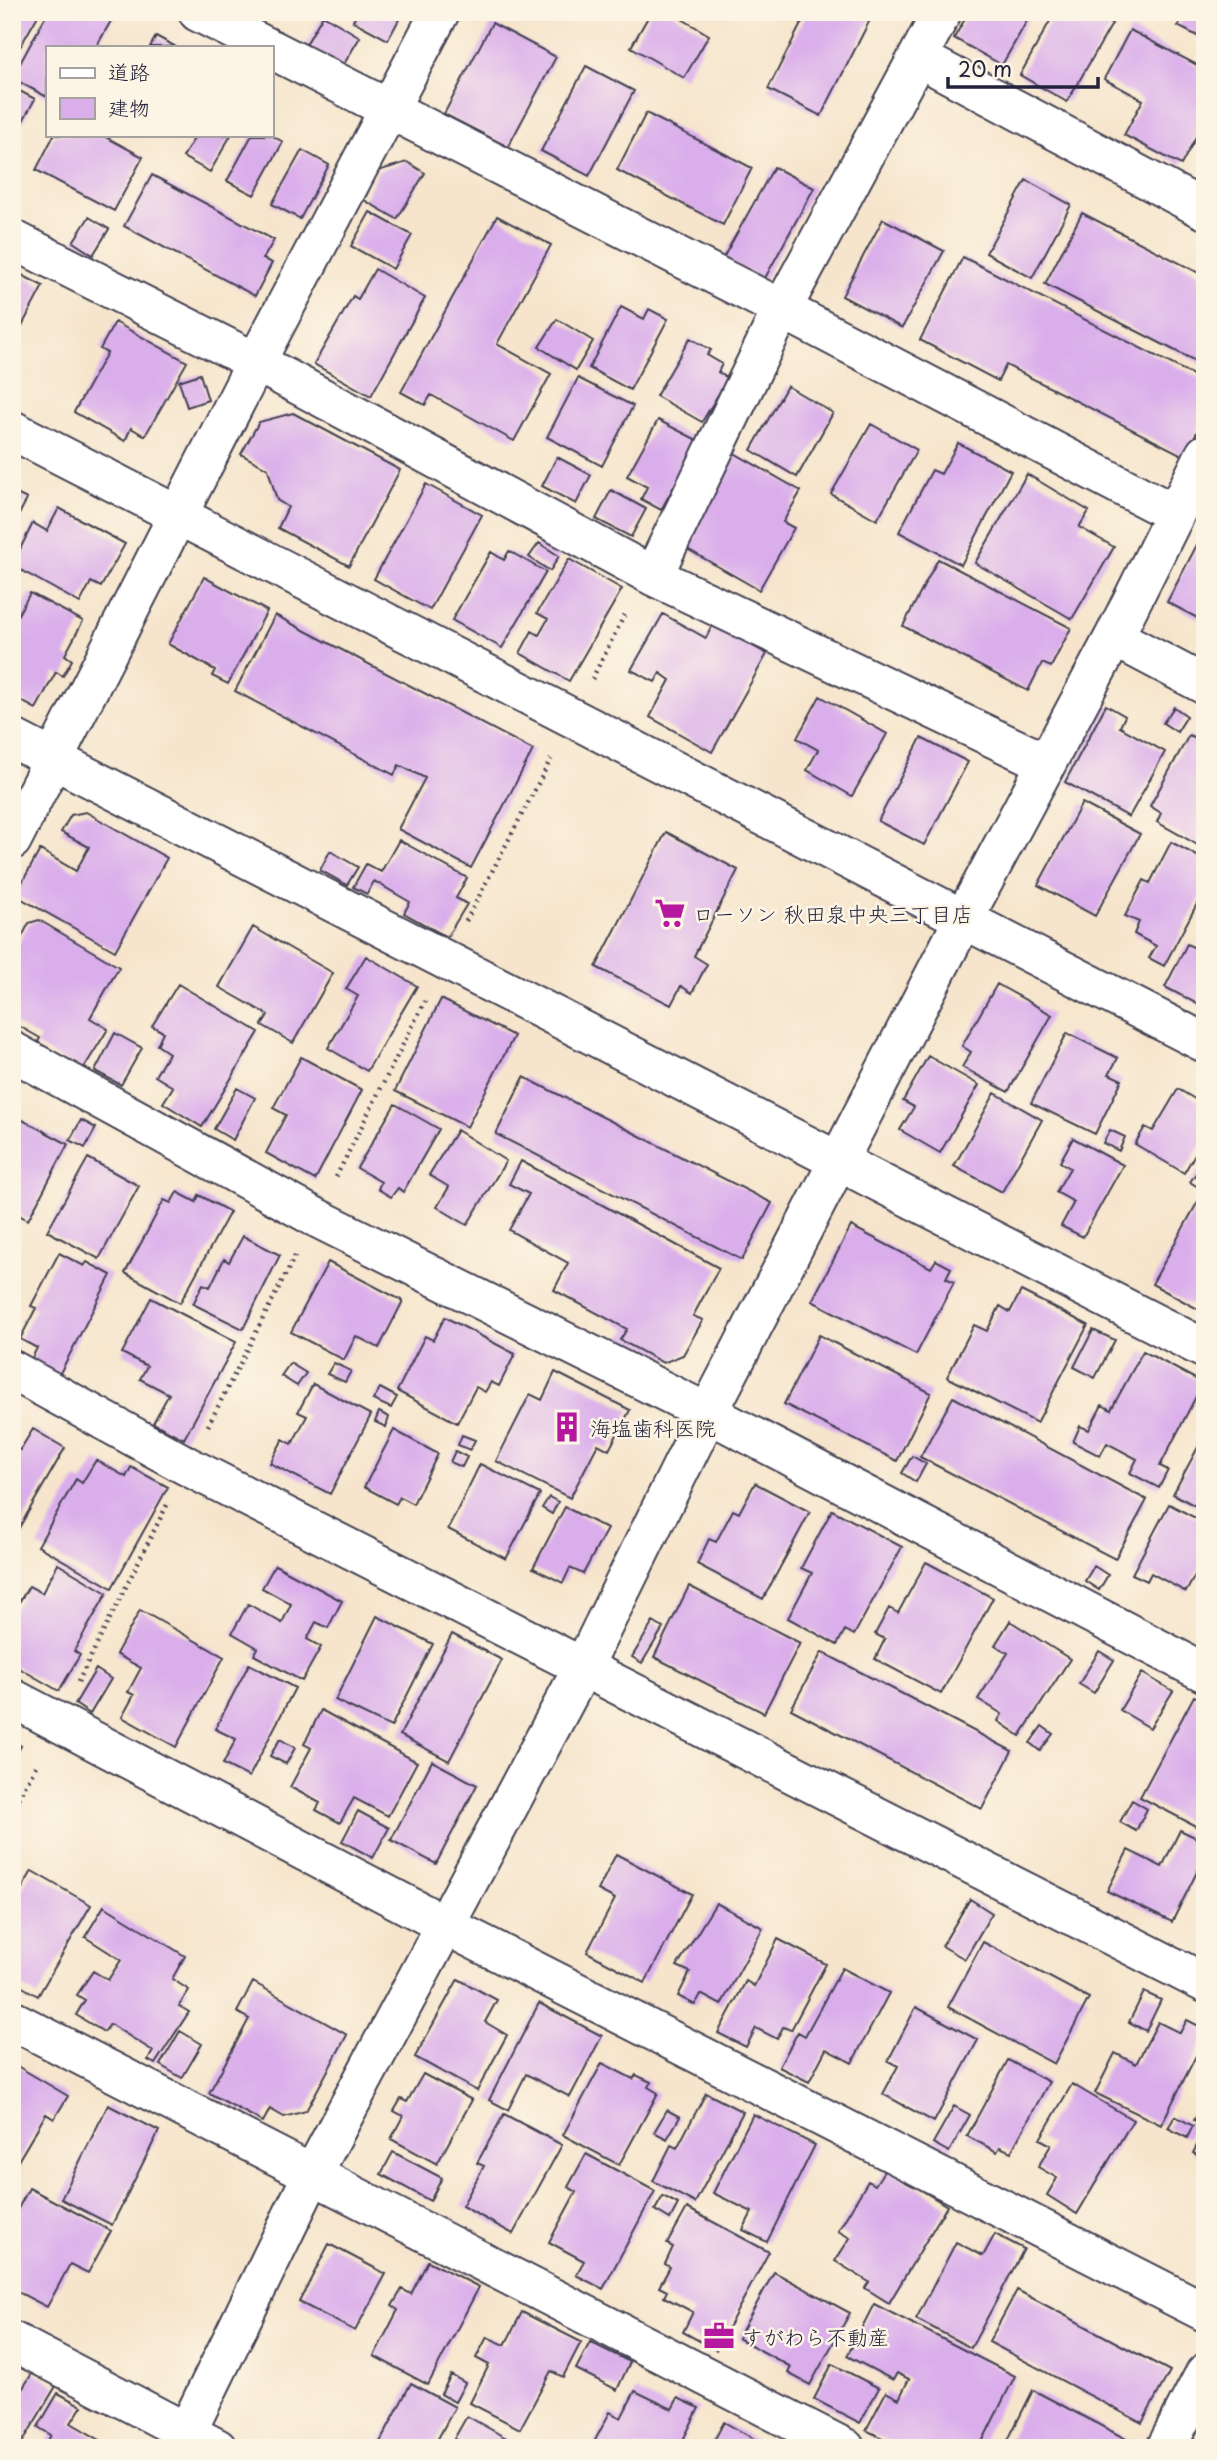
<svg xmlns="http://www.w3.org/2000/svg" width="1217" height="2460" viewBox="0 0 1217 2460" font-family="'Playpen Sans','Klee One',sans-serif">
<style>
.building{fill:#daaeeb}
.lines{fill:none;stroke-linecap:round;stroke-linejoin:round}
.minor-casing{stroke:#423f51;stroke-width:42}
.path{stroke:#423f51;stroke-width:4.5;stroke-dasharray:2 5;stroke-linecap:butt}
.minor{stroke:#fff;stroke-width:38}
.labels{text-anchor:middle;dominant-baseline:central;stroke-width:5;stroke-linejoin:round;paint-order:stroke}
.poi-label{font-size:21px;fill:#22223b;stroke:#fcf5e5;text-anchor:start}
</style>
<rect width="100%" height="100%" fill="#fcf5e5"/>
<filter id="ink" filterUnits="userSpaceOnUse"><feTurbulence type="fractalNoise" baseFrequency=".0143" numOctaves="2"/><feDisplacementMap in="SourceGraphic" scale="14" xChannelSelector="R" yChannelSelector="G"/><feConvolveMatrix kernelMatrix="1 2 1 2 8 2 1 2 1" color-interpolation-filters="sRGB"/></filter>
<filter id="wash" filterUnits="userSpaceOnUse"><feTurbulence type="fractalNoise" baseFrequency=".00686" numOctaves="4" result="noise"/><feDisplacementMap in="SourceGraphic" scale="28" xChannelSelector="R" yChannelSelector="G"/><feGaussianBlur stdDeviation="1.57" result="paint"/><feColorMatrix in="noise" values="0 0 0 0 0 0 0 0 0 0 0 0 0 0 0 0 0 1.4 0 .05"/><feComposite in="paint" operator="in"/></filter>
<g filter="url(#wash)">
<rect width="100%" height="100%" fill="#f6e5cc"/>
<g id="blocks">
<path class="building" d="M12 12H40L12 61Z
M48 12 115 14 96 47H47V97L12 78Z
M358 12H403L388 40 353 21Z
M651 12H670L709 35 684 78 631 47Z
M807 12H874L821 116 768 89Z
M969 12H1032L1002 65 954 38Z
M1055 12H1090L1112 24 1067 102 1020 75Z
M1186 12H1205V40L1178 26Z
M323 15 360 37 341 69 304 48Z
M492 23 556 57 508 147 444 114Z
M1130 30 1205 69V120L1181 165 1124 135 1143 100 1104 79Z
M156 36 176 47H150Z
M586 66 634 91 589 176 541 151Z
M12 87 35 99 12 141Z
M646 113 752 168 723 225 617 170Z
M54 135H102L143 157 114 211 36 170Z
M196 135H231L210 172 183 157Z
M252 135H271L283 142 254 195 227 181Z
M302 150 329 165 300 219 272 204Z
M407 162 425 173 397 219 364 200 378 171Z
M774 167 814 188 764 280 723 258Z
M152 175 274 240 263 259 272 263 255 296 124 226Z
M1026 180 1071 205 1032 278 986 253Z
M370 212 412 235 393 269 351 246Z
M1082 213 1205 276V366L1045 284Z
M497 216 551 245 497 344 551 374 514 441 431 395 425 405 401 392Z
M89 217 109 229 93 255 73 242Z
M883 219 944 251 902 328 842 296Z
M963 257 1205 381V417L1184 456 1006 365 998 381 920 340Z
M375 269 425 298 371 396 314 364 353 296 358 299Z
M12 270 43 286 16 337 12 334Z
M621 307 644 319 649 309 668 319 630 390 589 368Z
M557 319 593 341 576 370 539 347Z
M115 322 187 362 145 436 131 428 125 441 74 412 107 353 100 349Z
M690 338 711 350 707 355 722 364 718 372 728 378 702 422 656 396Z
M200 374 208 400 187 407 179 381Z
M578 378 633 406 602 466 547 437Z
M787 386 833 413 797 477 751 450Z
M293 413 400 470 349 566 278 528 288 507 277 500 268 469 241 454 259 422Z
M658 420 699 441 661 510 641 499 647 487 627 476Z
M871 424 917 450 877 520 831 494Z
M958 443 1011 471 961 565 899 532 932 470 941 474Z
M729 450 801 491 783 522 794 528 759 590 677 543Z
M557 457 591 475 576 504 542 486Z
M1027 474 1089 511 1079 527 1114 547 1072 619 975 563Z
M426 484 482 515 430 610 374 579Z
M611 490 646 509 631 537 596 519Z
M12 492 27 499 12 528Z
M59 508 125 544 101 587 91 582 80 603 12 565 33 523 47 531Z
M1200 539 1205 541V622L1167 602Z
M539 543 559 556 550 571 529 557Z
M509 551 546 572 502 648 452 620 491 552 504 560Z
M569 559 622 589 569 681 520 653 532 631 539 635 548 619 537 613Z
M938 559 1071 628 1051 667 1042 663 1028 691 903 626Z
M204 577 267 611 228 684 212 676 215 670 168 644Z
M30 593 83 621 65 655 72 660 63 676 56 672 36 709 12 696V625Z
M663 614 706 638 713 624 767 654 712 752 650 717 670 680 660 673 655 682 631 670Z
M275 615 533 750 471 868 398 829 425 778 399 765 394 775 235 691Z
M820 696 887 734 852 796 807 770 818 750 797 738Z
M1106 705 1125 716 1120 727 1165 752 1129 817 1065 782Z
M1174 707 1187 716 1177 732 1163 723Z
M1189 735 1205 743V849L1157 822 1161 813 1150 806Z
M921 738 968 762 924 845 878 821Z
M1082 803 1140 834 1095 916 1038 885Z
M86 812 167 858 115 951 15 895 40 850 76 871 89 847 61 832 71 815Z
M666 832 738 870 694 956 707 964 692 993 681 986 671 1005 596 967Z
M399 840 467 878 456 898 467 904 447 937 404 913 410 902 374 881 367 894 353 887 366 864 381 872Z
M1171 842 1205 860V889L1164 966 1149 958 1156 946 1134 934 1139 922 1125 916 1144 880 1150 883Z
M330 851 358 867 347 885 320 870Z
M39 920 119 967 90 1018 108 1029 82 1071 36 1045 40 1038 12 1022V944L17 946 29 923Z
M253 927 333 973 293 1043 262 1025 268 1015 219 987Z
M1205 934V1000L1201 1006 1165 987 1187 944 1197 949Z
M366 956 417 986 367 1071 328 1048 358 996 346 989Z
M178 984 259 1032 202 1127 163 1103 173 1087 155 1076 169 1053 157 1045 163 1032 152 1026Z
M997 984 1052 1015 1008 1092 962 1067 971 1052 962 1046Z
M441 999 514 1036 467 1127 395 1091Z
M115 1033 142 1048 121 1085 95 1071Z
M1067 1033 1118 1058 1109 1074 1122 1080 1095 1134 1031 1103Z
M928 1056 979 1085 940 1153 900 1130 914 1107 903 1101Z
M301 1057 362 1090 315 1180 266 1153 286 1115 273 1108Z
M524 1077 772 1203 742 1260 496 1134Z
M237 1088 255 1098 233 1140 214 1129Z
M1178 1089 1205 1105V1117L1200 1125 1205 1127V1137L1184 1173 1135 1144 1145 1127 1153 1131Z
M995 1093 1042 1120 1002 1192 954 1166Z
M395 1104 439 1129 403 1192 398 1188 391 1197 378 1189 381 1182 357 1168Z
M15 1116 68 1144 28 1220 12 1211V1122Z
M81 1120 96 1128 85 1148 70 1140Z
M457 1130 506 1161 467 1225 437 1207 449 1187 429 1175Z
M1110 1130 1125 1137 1119 1151 1103 1143Z
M1073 1138 1123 1165 1083 1237 1061 1226 1074 1202 1056 1192 1070 1168 1060 1162Z
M88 1158 139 1186 99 1259 47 1231Z
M521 1161 719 1268 693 1316 703 1320 683 1355 663 1363 620 1340 627 1329 554 1290 568 1263 509 1230 529 1194 509 1184Z
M1199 1169 1205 1172 1203 1190 1190 1182Z
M177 1192 196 1202 199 1195 230 1212 180 1303 125 1273 164 1200 171 1203Z
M1201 1196 1205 1199V1313L1152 1284Z
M851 1226 931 1268 936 1260 951 1268 946 1278 954 1282 916 1355 812 1301Z
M243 1236 280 1255 243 1329 193 1304 203 1284 210 1287 224 1259 229 1262Z
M59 1253 84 1266 87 1262 111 1275 58 1377 30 1362 37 1348 20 1339 36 1308 31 1306Z
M328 1262 403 1301 379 1348 356 1336 344 1360 291 1332Z
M1021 1291 1088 1325 1037 1423 947 1377 974 1325 987 1331 1000 1306 1010 1312Z
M151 1298 236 1342 184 1439 153 1423 169 1394 140 1379 147 1366 122 1353Z
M445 1317 515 1354 499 1386 491 1382 485 1392 476 1387 457 1423 397 1391 425 1336 433 1340Z
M1093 1330 1115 1340 1095 1378 1074 1367Z
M819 1335 931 1393 897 1461 784 1404Z
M1143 1351 1203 1383 1160 1466 1168 1470 1159 1488 1130 1473 1137 1459 1107 1443 1100 1456 1073 1442 1080 1426 1089 1430 1102 1405 1111 1410Z
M290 1363 306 1373 297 1386 281 1376Z
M334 1363 351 1371 345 1382 327 1374Z
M555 1372 630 1410 609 1450 598 1444 570 1498 496 1461 530 1394 542 1400Z
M313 1384 371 1415 330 1494 270 1463 283 1439 292 1444 307 1416 298 1412Z
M380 1388 397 1397 391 1408 373 1400Z
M953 1397 1147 1500 1115 1559 920 1457Z
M379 1412 389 1417 386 1427 375 1422Z
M33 1429 65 1448 12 1540V1445L20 1450Z
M394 1430 438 1454 413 1504 400 1497 396 1504 364 1487Z
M1205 1434V1511L1173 1494Z
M462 1435 475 1440 470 1450 458 1445Z
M455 1451 467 1457 462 1467 450 1462Z
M912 1456 926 1464 916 1482 902 1473Z
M96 1460 126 1477 131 1467 168 1487 112 1588 38 1546 76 1479 82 1483Z
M480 1464 540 1494 506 1559 448 1529Z
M755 1483 810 1512 763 1599 697 1564 709 1539 716 1542 733 1510 739 1513Z
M549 1497 558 1502 552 1514 542 1508Z
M1169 1504 1205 1523V1557L1186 1592 1151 1573 1147 1581 1132 1574Z
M565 1507 607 1529 583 1574 570 1568 563 1583 533 1568Z
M832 1510 902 1547 854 1635 845 1630 837 1645 788 1618 812 1573 801 1568Z
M926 1562 993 1598 941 1694 875 1659 885 1639 875 1634 889 1608 898 1613Z
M58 1564 107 1593 74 1651 80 1655 59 1691 12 1664V1614L29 1586 42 1593Z
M275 1565 342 1601 328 1628 316 1622 307 1639 321 1647 302 1681 254 1655 258 1648 232 1633 248 1604 282 1623 291 1604 262 1588Z
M1094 1566 1108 1575 1099 1590 1085 1581Z
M689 1586 800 1643 764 1713 654 1657Z
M140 1610 224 1657 176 1747 122 1717 134 1695 128 1692 141 1668 116 1654Z
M377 1616 433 1644 391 1727 335 1700Z
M1010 1621 1070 1659 1020 1736 998 1721 1002 1714 978 1699 1008 1653 995 1645Z
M653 1622 663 1628 642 1663 632 1657Z
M452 1634 502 1660 449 1761 400 1735Z
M1099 1651 1114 1660 1094 1693 1079 1684Z
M822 1652 1012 1751 982 1809 791 1709Z
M249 1664 295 1688 249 1777 223 1764 236 1739 215 1729Z
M96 1669 111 1679 90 1714 75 1704Z
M1142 1673 1173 1691 1150 1728 1120 1710Z
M1194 1696 1205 1701V1831L1140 1797Z
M321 1710 417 1762 388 1816 354 1798 340 1823 316 1810 320 1803 290 1787 311 1748 304 1744Z
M1042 1726 1053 1734 1040 1751 1030 1743Z
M280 1739 295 1748 286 1764 270 1756Z
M12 1741 21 1746 12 1762Z
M432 1761 477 1785 436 1864 391 1840Z
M1132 1800 1147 1809 1136 1831 1120 1822Z
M358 1811 389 1828 373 1858 342 1841Z
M1180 1830 1205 1842V1856L1172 1922 1107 1891 1128 1850 1162 1867Z
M616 1854 692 1894 645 1983 587 1952 615 1899 598 1890Z
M32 1871 91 1905 38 1996 12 1981V1906Z
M970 1899 992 1913 965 1959 942 1946Z
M716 1903 763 1928 721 2005 701 1994 695 2005 678 1996 690 1972 677 1966Z
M104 1906 185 1956 172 1979 189 1990 179 2006 189 2012 155 2064 148 2060 153 2051 110 2024 104 2032 76 2015 85 2000 77 1995 93 1971 108 1980 121 1960 85 1937Z
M778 1939 826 1964 791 2030 783 2027 777 2039 756 2028 746 2047 718 2033 746 1981 754 1986Z
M983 1942 1089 1998 1054 2064 948 2007Z
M842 1968 889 1993 852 2063 826 2049 809 2082 779 2067 798 2032 805 2036Z
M458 1979 497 2000 485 2022 507 2035 477 2091 415 2057Z
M253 1982 347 2035 306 2111 284 2117 270 2109 263 2122 209 2093 249 2019 237 2012Z
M1144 1992 1161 2000 1146 2031 1129 2022Z
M539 2003 602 2036 570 2097 526 2074 508 2110 489 2100Z
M916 2007 978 2040 934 2122 883 2094 898 2066 888 2061Z
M1187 2020 1205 2029V2038L1161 2125 1095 2093 1115 2053 1136 2064 1158 2022 1180 2033Z
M180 2031 202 2044 182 2078 160 2065Z
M1008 2060 1049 2082 1011 2152 1000 2147 997 2152 967 2136Z
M12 2063 68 2096 54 2119 46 2114 12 2171Z
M602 2063 633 2079 636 2075 651 2082 648 2087 658 2093 619 2165 563 2135Z
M423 2074 472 2100 437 2164 391 2139 403 2116 394 2111 401 2099 407 2102Z
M1072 2084 1133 2120 1077 2214 1047 2195 1057 2178 1038 2167 1051 2145 1040 2139Z
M706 2093 743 2112 695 2203 653 2181 671 2145 677 2148Z
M1205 2101V2126L1194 2120Z
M108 2105 159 2131 112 2225 61 2199Z
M954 2106 970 2115 949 2152 933 2143Z
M667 2110 680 2117 667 2139 654 2132Z
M504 2114 562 2145 513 2234 462 2206 484 2166 477 2163Z
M753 2114 815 2145 767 2242 743 2230 752 2212 713 2193Z
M1175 2116 1193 2126 1187 2138 1168 2128Z
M1205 2130V2159L1193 2153Z
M393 2152 442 2178 430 2201 381 2174Z
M586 2154 655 2191 603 2289 576 2275 584 2261 549 2242 576 2192 568 2187Z
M886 2168 947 2206 889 2303 865 2288 869 2282 835 2261 850 2238 838 2231 868 2181 875 2185Z
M29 2188 111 2231 88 2273 70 2264 47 2307 12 2289V2220Z
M663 2196 678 2204 670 2219 655 2210Z
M687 2208 769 2252 716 2350 683 2332 693 2312 664 2297 667 2291 659 2287 670 2267 665 2264 673 2247 667 2244Z
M995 2234 1024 2249 971 2348 916 2319 956 2242 983 2256Z
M329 2244 386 2274 355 2331 299 2302Z
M428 2261 479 2287 428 2385 374 2356 398 2310 392 2306 402 2289 411 2294Z
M774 2272 850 2313 810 2385 788 2373 791 2367 738 2338Z
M1017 2290 1170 2371 1142 2423 989 2342Z
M874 2304 1015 2376 979 2448H902L866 2430 886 2392 899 2399 909 2379 897 2373 893 2380 847 2356Z
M522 2312 581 2342 563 2377 551 2371 520 2429 470 2403 489 2365 476 2358 487 2337 505 2345Z
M590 2342 630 2362 617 2390 576 2369Z
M832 2364 879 2388 860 2423 814 2399Z
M33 2372 56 2386 19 2448H12V2386L21 2391Z
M451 2375 465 2383 455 2402 441 2394Z
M411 2383 455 2407 433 2448H377Z
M1033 2390 1130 2441 1127 2448H1013L1006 2444Z
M635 2391 672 2409 678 2398 699 2408 679 2448H591L610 2412 621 2418Z
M58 2393 82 2406 71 2423 105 2443 103 2448H44L51 2435 38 2427Z
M467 2416 515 2443 512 2448H460L462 2443 454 2439Z
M724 2422 770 2448H710Z"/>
</g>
</g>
<g filter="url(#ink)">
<use href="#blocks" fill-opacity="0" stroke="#423f51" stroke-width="2"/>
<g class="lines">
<g class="minor-casing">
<path id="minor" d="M198 12 267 47
M271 49 782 309 1173 513
M919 58 1205 210
M12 239 256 362 653 576 1046 763
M12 430 1205 1043
M653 576 782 309 942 12
M1114 637 1205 685
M12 738 1205 1349
M12 840 256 362 440 12
M12 1051 315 1217 708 1413 1205 1673
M12 1370 187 1466 1205 1983
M12 1698 445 1925 1205 2312
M12 2020 845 2448
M12 2341 217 2448
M179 2448 312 2175 583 1667 708 1413 964 918 1114 637 1205 454
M1166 2448 1205 2373"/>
</g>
<path class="path" d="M592 679 626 612
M466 921 551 759
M336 1177 425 1001
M208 1426 295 1256
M78 1682 167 1505
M12 1811 38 1762"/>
<use href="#minor" class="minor"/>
</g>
</g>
<defs>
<g id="supermarket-bare" transform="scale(2.415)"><path d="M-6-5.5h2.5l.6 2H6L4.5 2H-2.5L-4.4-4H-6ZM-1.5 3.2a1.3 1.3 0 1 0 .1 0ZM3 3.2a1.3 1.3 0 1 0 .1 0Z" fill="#b5179e" stroke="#fcf5e5" stroke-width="2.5" paint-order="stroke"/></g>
<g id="building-bare" transform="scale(2.415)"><path d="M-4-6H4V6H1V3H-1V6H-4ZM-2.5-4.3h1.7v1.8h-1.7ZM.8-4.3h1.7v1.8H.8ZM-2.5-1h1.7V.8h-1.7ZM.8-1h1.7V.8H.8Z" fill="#b5179e" stroke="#fcf5e5" stroke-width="2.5" paint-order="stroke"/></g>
<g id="office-bare" transform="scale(2.415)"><path d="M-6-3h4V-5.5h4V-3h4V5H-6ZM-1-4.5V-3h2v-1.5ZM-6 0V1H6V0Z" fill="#b5179e" stroke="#fcf5e5" stroke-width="2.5" paint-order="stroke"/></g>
</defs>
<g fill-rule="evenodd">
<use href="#supermarket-bare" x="670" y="913"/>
<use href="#building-bare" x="567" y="1427"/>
<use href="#office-bare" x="719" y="2336"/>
</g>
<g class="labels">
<g class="poi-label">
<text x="693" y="913">ローソン 秋田泉中央三丁目店</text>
<text x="590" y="1427">海塩歯科医院</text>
<text x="742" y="2336">すがわら不動産</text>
</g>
</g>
<rect width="1217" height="2460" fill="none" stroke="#fcf5e5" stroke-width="42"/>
<rect x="46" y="46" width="228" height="91" fill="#fcf5e5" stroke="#a5a1a1" stroke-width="2"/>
<rect x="60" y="68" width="35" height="10" fill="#ffffff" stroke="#a5a1a1" stroke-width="2"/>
<text x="108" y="80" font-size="21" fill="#22223b">道路</text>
<rect x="60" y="98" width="35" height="21" fill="#daaeeb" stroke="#a5a1a1" stroke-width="2"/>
<text x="108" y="116" font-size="21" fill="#22223b">建物</text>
<path d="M948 77v10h150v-10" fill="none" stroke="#22223b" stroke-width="3.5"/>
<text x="958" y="77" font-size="21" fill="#22223b" stroke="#fcf5e5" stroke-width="5" paint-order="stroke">20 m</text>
</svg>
